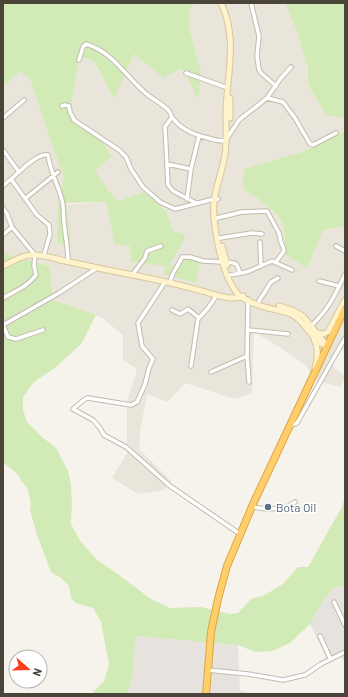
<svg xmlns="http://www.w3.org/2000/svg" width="348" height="697" viewBox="0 0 348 697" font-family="Barlow,sans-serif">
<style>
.residential{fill:#eae5da}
.industrial{fill:#e6e2dd}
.green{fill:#d2eab5}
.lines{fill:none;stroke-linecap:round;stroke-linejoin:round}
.street-casing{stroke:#c2bbae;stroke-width:5.5}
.secondary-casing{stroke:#d6c79b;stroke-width:7}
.highway-casing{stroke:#e0a43c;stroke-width:8}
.street{stroke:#fff;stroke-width:3.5}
.secondary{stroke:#fff3cd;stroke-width:5}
.highway{stroke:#ffcf6e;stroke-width:6}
.service-dot{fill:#5c6f8a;stroke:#fff;stroke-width:1.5}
.labels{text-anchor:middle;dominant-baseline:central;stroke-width:3;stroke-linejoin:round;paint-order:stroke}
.service-label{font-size:12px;fill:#4e5e75;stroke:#fff;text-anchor:start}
</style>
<rect width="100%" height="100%" fill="#f6f3ec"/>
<path class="residential" d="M195 3H285L296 29 308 69V84L326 115 345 118V131L302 152 245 169 254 194 274 212 283 226 286 255 307 267 323 230 345 226V350L338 348 329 363 345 376V377L340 387 317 381 304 364 281 348 254 332 252 393 235 399 185 383 168 402 147 394 140 431 139 449 171 481 164 490 138 494 112 478 127 453V402L137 369 123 360V335L101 317 53 300 50 266 13 257 3 252V87L20 71 30 79 52 145 64 177 58 205 106 202 115 244 129 245 131 262 180 267 170 264 184 234 173 231 166 211 144 192 118 201 108 190 95 170 112 155 103 142 69 115 80 56 93 62 114 99 134 54 163 78 182 68 199 101 201 72 189 27V10Z"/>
<path class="industrial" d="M345 585V663L341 656 328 661 310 624 324 599 332 588Z
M135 636 238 645 240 691 255 694H127L133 674Z"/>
<path class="green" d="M3 3H195L189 10V27L201 72 199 101 182 68 163 78 134 54 114 99 94 62 80 56 69 115 103 142 112 156 95 170 108 190 118 201 144 192 166 211 173 231 184 234 185 238 170 264 180 267 182 258 200 261 195 283 164 274 165 266 131 262 129 245H115L106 202 66 203 71 249 57 242 58 205 64 177 52 145 30 79 20 71 3 87Z
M285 3H345V118L326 115 308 84V69L296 29Z
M345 131V226L323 230 307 268 286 255C285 246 285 236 283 227 279 212 256 196 243 189L244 169 302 152Z
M3 252 13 257 50 266 53 300 96 315 82 343 56 367 34 382 23 397V410L27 422 41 436 56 448 68 471 71 485 72 504 71 524 81 542 97 560 112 570 151 599 170 608 201 607 229 614 238 613 251 599 265 595 283 584 298 567H308L342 507 345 497V585L332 589 324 599 310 624 290 643 272 651 255 652 238 645 135 636 133 674 127 694H91L104 681 109 664 101 622 93 608 76 603 71 598 69 586 61 578 51 572 37 535 30 510 31 504 28 490 17 474 3 462Z"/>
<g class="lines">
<g class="street-casing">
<path id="street" d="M251 3 259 36 257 56 259 70 261 73 276 86
M79 60 83 47 86 44C114 52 127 79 149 96 156 101 164 105 169 111 172 114 169 113 172 117 180 129 195 135 208 138 215 140 220 142 226 140L239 120 267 98 281 78 291 67
M186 73 228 88
M267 98 283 102 295 118 310 144 313 145 336 133
M62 106 65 105 69 106 70 112 74 120 119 150 126 157 131 169 143 187 160 202 175 209 210 200 218 199
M172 117 165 127 168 185 173 191 196 203
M3 118 24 100
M3 150 19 172 11 179 37 215 49 225 50 234 44 255
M167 164 191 169
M19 172C25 166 40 153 48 155 50 171 58 185 62 200 64 208 63 214 64 222 65 235 68 248 68 262
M3 186 11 179
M26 198 58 172
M187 199 191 169 199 136
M3 208 7 214 12 227 35 255 34 266 36 275C27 287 15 291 3 298
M217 218 242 212 267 211 279 233 281 242 283 247 284 251 276 262
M3 235 12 227
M220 238 252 233 262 234
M260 242 261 266
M336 246 345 251
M226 262C237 263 237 263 240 273
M132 275 145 258 147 251 161 246
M230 275 247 272 272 261 292 270
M319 281 339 286
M165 282 138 323 142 346 153 359 149 368 145 384 137 402 131 405 88 398 85 399 73 409 93 420 100 428 104 435 126 447 170 486 240 534
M170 283C171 273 178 267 182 257H190L203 261 223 262
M259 301 271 282 278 278
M172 310 180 314 188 309 198 317
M3 325 59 293 97 268
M3 325 8 337 16 339 43 330
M312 325C329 309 335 295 345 274
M248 330 288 334
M247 356 249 382
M191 366 198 319 208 308 217 295
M211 372 247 356 248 299
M290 426 297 423 345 338
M252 507 267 509 285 508 295 502
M334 602 345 625
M320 636 330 658
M207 670 248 674 283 680 305 675 321 664 345 652"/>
</g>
<g class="secondary-casing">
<path id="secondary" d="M221 3C238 37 227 75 226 111 226 125 227 139 225 154 223 170 216 185 214 201 212 224 222 280 240 296 252 306 276 309 291 314 307 322 311 341 327 346
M230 118V98
M222 246 227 265
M3 266C12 262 22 255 31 255 45 254 57 260 70 262 113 272 156 278 198 290 210 293 232 302 243 296
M279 306 292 310 303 316 327 346
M318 333 323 334 328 332 345 300
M314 339C319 349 318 358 315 368"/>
</g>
<g class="highway-casing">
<path id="highway" d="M206 694 211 632 218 599 227 566 253 504 345 308"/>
</g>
<use href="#street" class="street"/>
<use href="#secondary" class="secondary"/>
<use href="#highway" class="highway"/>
</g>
<circle class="service-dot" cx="268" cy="507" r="4"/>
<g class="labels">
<g class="service-label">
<text x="276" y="507">Bota Oil</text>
</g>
</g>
<rect width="348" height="697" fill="none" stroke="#4b4439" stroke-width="8"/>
<g transform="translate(28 669) rotate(110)"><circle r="19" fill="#ffffff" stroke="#b7b4b0"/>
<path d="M0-3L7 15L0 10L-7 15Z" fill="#fc3f1d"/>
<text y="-6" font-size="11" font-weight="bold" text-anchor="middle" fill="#4b4439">N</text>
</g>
</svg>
